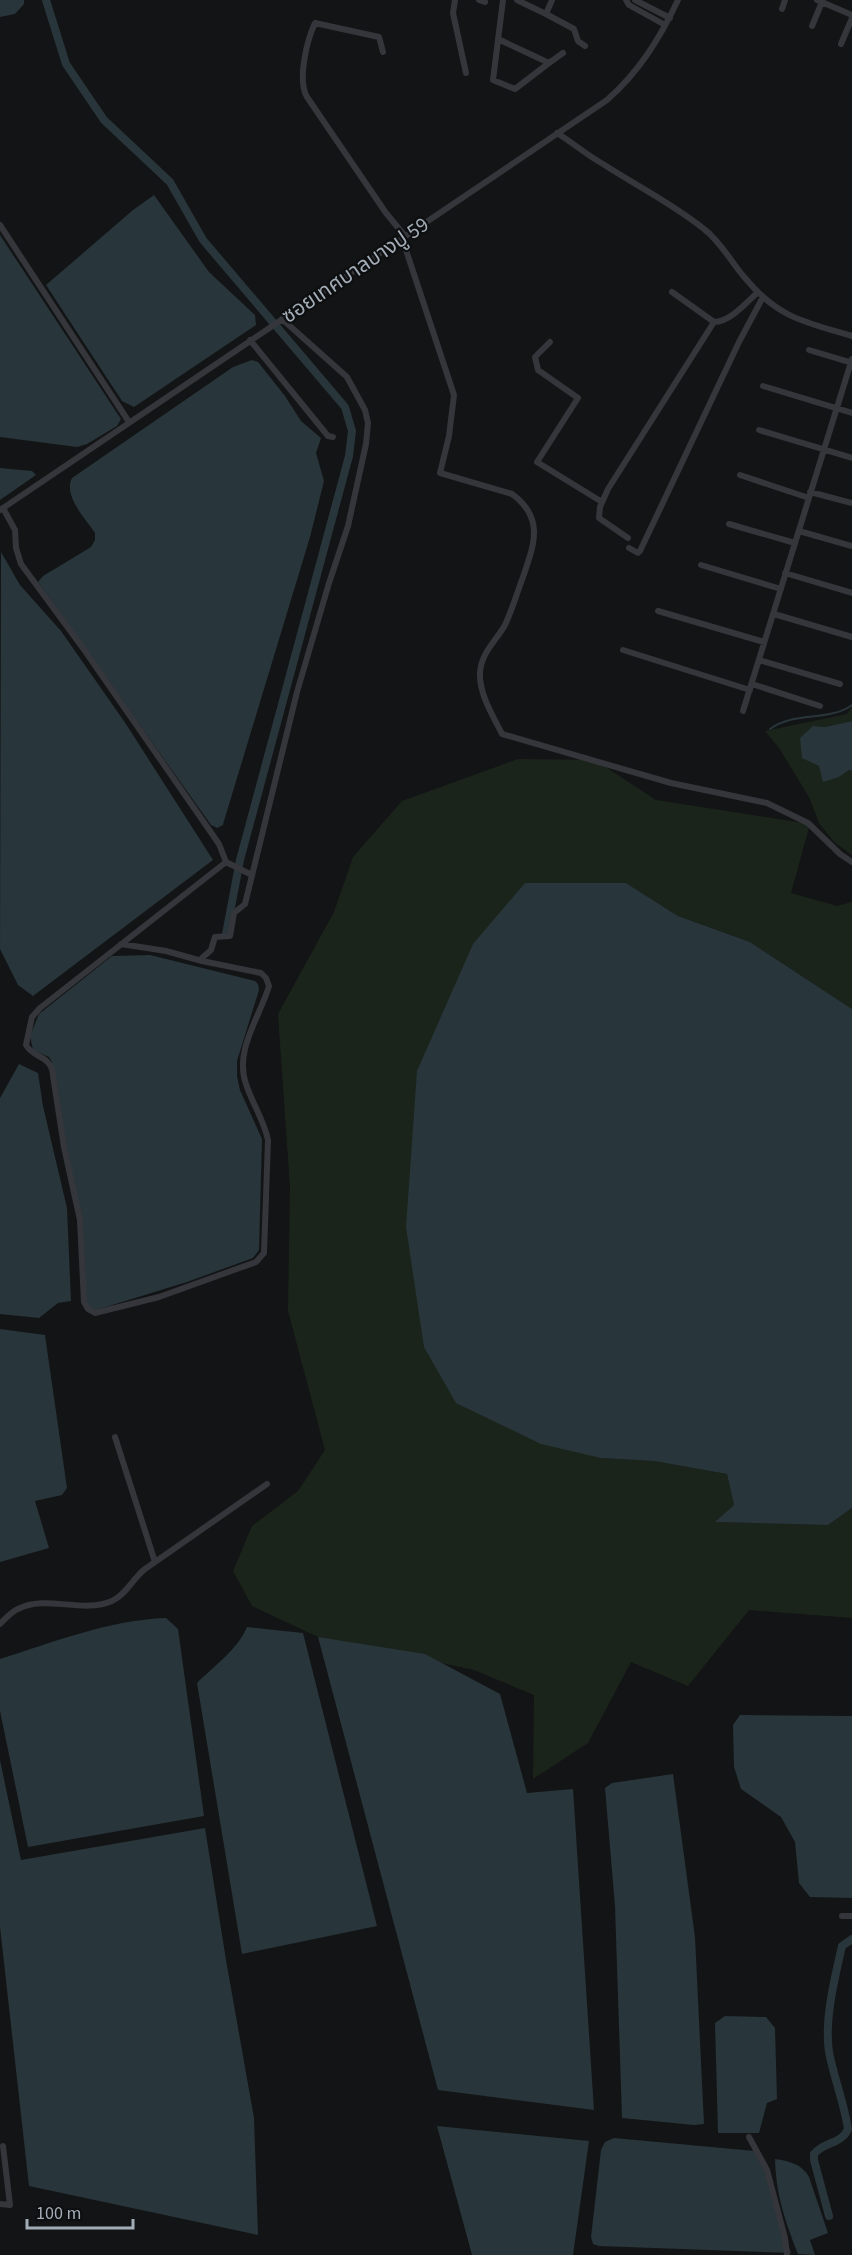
<svg xmlns="http://www.w3.org/2000/svg" width="852" height="2255" viewBox="0 0 852 2255" font-family="'Source Sans 3','Noto Sans Thai',sans-serif">
<style>
.green{fill:#1b241b}
.water{fill:#28353a}
.lines{fill:none;stroke-linecap:round;stroke-linejoin:round}
.stream{stroke:#28353a;stroke-width:2}
.canal{stroke:#28353a;stroke-width:8}
.street{stroke:#34363b;stroke-width:6}
.labels{text-anchor:middle;dominant-baseline:central;stroke-width:4.5;stroke-linejoin:round;paint-order:stroke}
.street-label{font-size:21px;fill:#a3adb7;stroke:#0e0f10}
</style>
<rect width="100%" height="100%" fill="#131415"/>
<path class="green" d="M852 706V721L825 727 813 726 819 766 839 777 849 770 852 771V855L834 842 819 823 809 797 779 748 765 731 847 714Z
M518 759 595 760 656 800 810 824 791 893 837 906 852 902V1009L750 942 678 916 626 883 601 1458 654 1461 727 1474 734 1505 716 1522 828 1525 852 1508V1618L749 1610 688 1686 631 1662 588 1743 533 1779 534 1695 474 1670 318 1637 252 1606 233 1571 252 1526 298 1491 325 1450 288 1311 290 1187 278 1014 334 912 353 857 402 801Z"/>
<path class="water" d="M0 0H24V4L15 14 0 17Z
M154 195 209 272 255 315 256 325 134 407 122 401 46 285 133 210Z
M0 235 121 419 117 426 87 444 77 447 0 437Z
M252 360 258 362 285 396 301 421 321 438 316 453 324 481 310 537 224 821 223 825 217 828 211 825 38 582 43 576 91 547 95 540V533C85 518 63 496 72 478L233 367Z
M0 468 32 471 36 475 0 500Z
M1 552 20 585 61 631 126 724 213 860 33 996 18 985 0 949Z
M852 721V771L849 770 839 777 823 782 819 766 802 758 800 738 813 726 825 727Z
M525 883H626L678 916 750 942 852 1009V1508L828 1525 715 1522 734 1505 727 1474 654 1461 601 1458 541 1444 456 1403 424 1347 406 1227 417 1071 473 944Z
M150 955 255 981 258 984 259 990 237 1061V1076L240 1090 262 1139 259 1250 253 1258 187 1282 96 1310 89 1308 85 1301 81 1230 52 1062 49 1057 33 1050 30 1036 39 1014 112 956Z
M19 1064 38 1073 43 1106 67 1208 71 1301 58 1303 39 1318 0 1314V1098Z
M0 1329 45 1335 67 1488 62 1495 35 1501 49 1548 0 1562Z
M166 1618 178 1629 204 1816 28 1847 0 1711V1659C54 1642 109 1620 166 1618Z
M247 1627 303 1633 377 1926 242 1954 197 1683C214 1666 238 1649 247 1627Z
M318 1637 425 1654 500 1694 527 1793 573 1789 594 2110 438 2090Z
M740 1715 852 1716V1898L810 1897 799 1883 795 1842 781 1817 741 1789 734 1767 733 1725Z
M0 1760 21 1860 205 1828 226 1960 254 2118 258 2235 29 2186 0 1927Z
M673 1774 695 1937 704 2124 694 2125 622 2118 615 1906 605 1788 612 1783Z
M725 2016 766 2017 775 2028 777 2099 767 2103 759 2133H718L715 2023Z
M437 2126 589 2141 573 2255H472Z
M614 2138 755 2151 762 2155 777 2216 791 2253 599 2246 593 2244 591 2237 601 2150 605 2142Z
M775 2159C789 2161 802 2164 809 2177L828 2233 810 2240 815 2255 798 2254C785 2221 776 2195 775 2159Z"/>
<g class="lines">
<path class="stream" d="M770 729C794 711 829 722 852 705"/>
<path class="canal" d="M46 0 66 64 104 120 170 182 203 240 345 407 352 431 349 456 240 860 226 934
M829 2216 814 2160V2154C823 2142 842 2144 848 2129 844 2103 834 2078 829 2052 824 2020 835 1977 842 1946L852 1939"/>
<path class="street" d="M455 0 453 13 466 73
M479 0 485 2
M517 0 546 14 552 0
M626 0 629 5 665 25
M635 0 670 18
M817 0 852 15
M782 9 785 0
M546 14 574 29 578 41 585 46
M812 26 822 2
M498 39 549 63 515 89 493 80 503 0
M841 44 852 18
M383 52 379 37 315 23C307 40 297 80 307 97L386 213 405 236
M549 63 563 53
M557 133C573 143 587 155 603 164 637 186 673 204 704 229 721 242 731 262 745 278 778 318 805 322 852 336
M0 225 129 422
M402 238 454 395 449 436 440 473 512 494C545 518 534 545 523 577 517 593 512 610 505 625 496 641 481 653 480 673 479 694 493 716 502 734L671 783 767 803 808 823 840 854 852 862
M672 292 714 322C730 322 747 302 758 292
M250 340 328 436 333 437
M550 342 535 357 538 370 578 398 537 462 602 502
M809 350 852 363
M763 386 852 413
M759 430 852 458
M740 475 809 498
M810 492 852 503
M3 508 15 530 16 548 21 564 85 651 219 844 226 862 252 875
M0 510 607 100C639 72 660 38 678 0
M729 524 795 543
M799 531 852 546
M628 538 599 518 600 507 608 489 714 322
M629 548 638 553 640 551 739 342 763 297
M701 565 781 589
M785 573 852 593
M658 611 764 642
M774 614 852 637
M623 650 750 690
M759 660 840 684
M752 684 820 706
M743 711 852 359
M226 862 40 1008 32 1017 26 1045C32 1057 47 1055 52 1069L64 1147 80 1220 84 1302 88 1309 95 1313 159 1297 256 1262 264 1253 268 1140C264 1120 252 1103 246 1084 234 1050 260 1017 269 986L266 978 261 973 202 961V958L211 950 215 937 230 936 234 913 245 904 297 692 329 583 348 526 366 444 368 423 365 410 347 377 282 319
M121 944 166 951 202 961
M115 1437 155 1562
M0 1624C5 1619 11 1612 18 1609 46 1594 82 1614 112 1601 126 1595 133 1578 145 1569L267 1484
M842 1916H852
M749 2137 767 2170 785 2238 787 2255
M0 2204 10 2205 3 2146"/>
</g>
<g class="labels">
<g class="street-label">
<text transform="translate(355 270) rotate(-34)">ซอยเทศบาลบางปู 59</text>
</g>
</g>
<path d="M27 2219v9h106v-9" fill="none" stroke="#a3adb7" stroke-width="3"/>
<text x="36" y="2219" font-size="18" fill="#a3adb7" stroke="#0e0f10" stroke-width="4.5" paint-order="stroke">100 m</text>
</svg>
